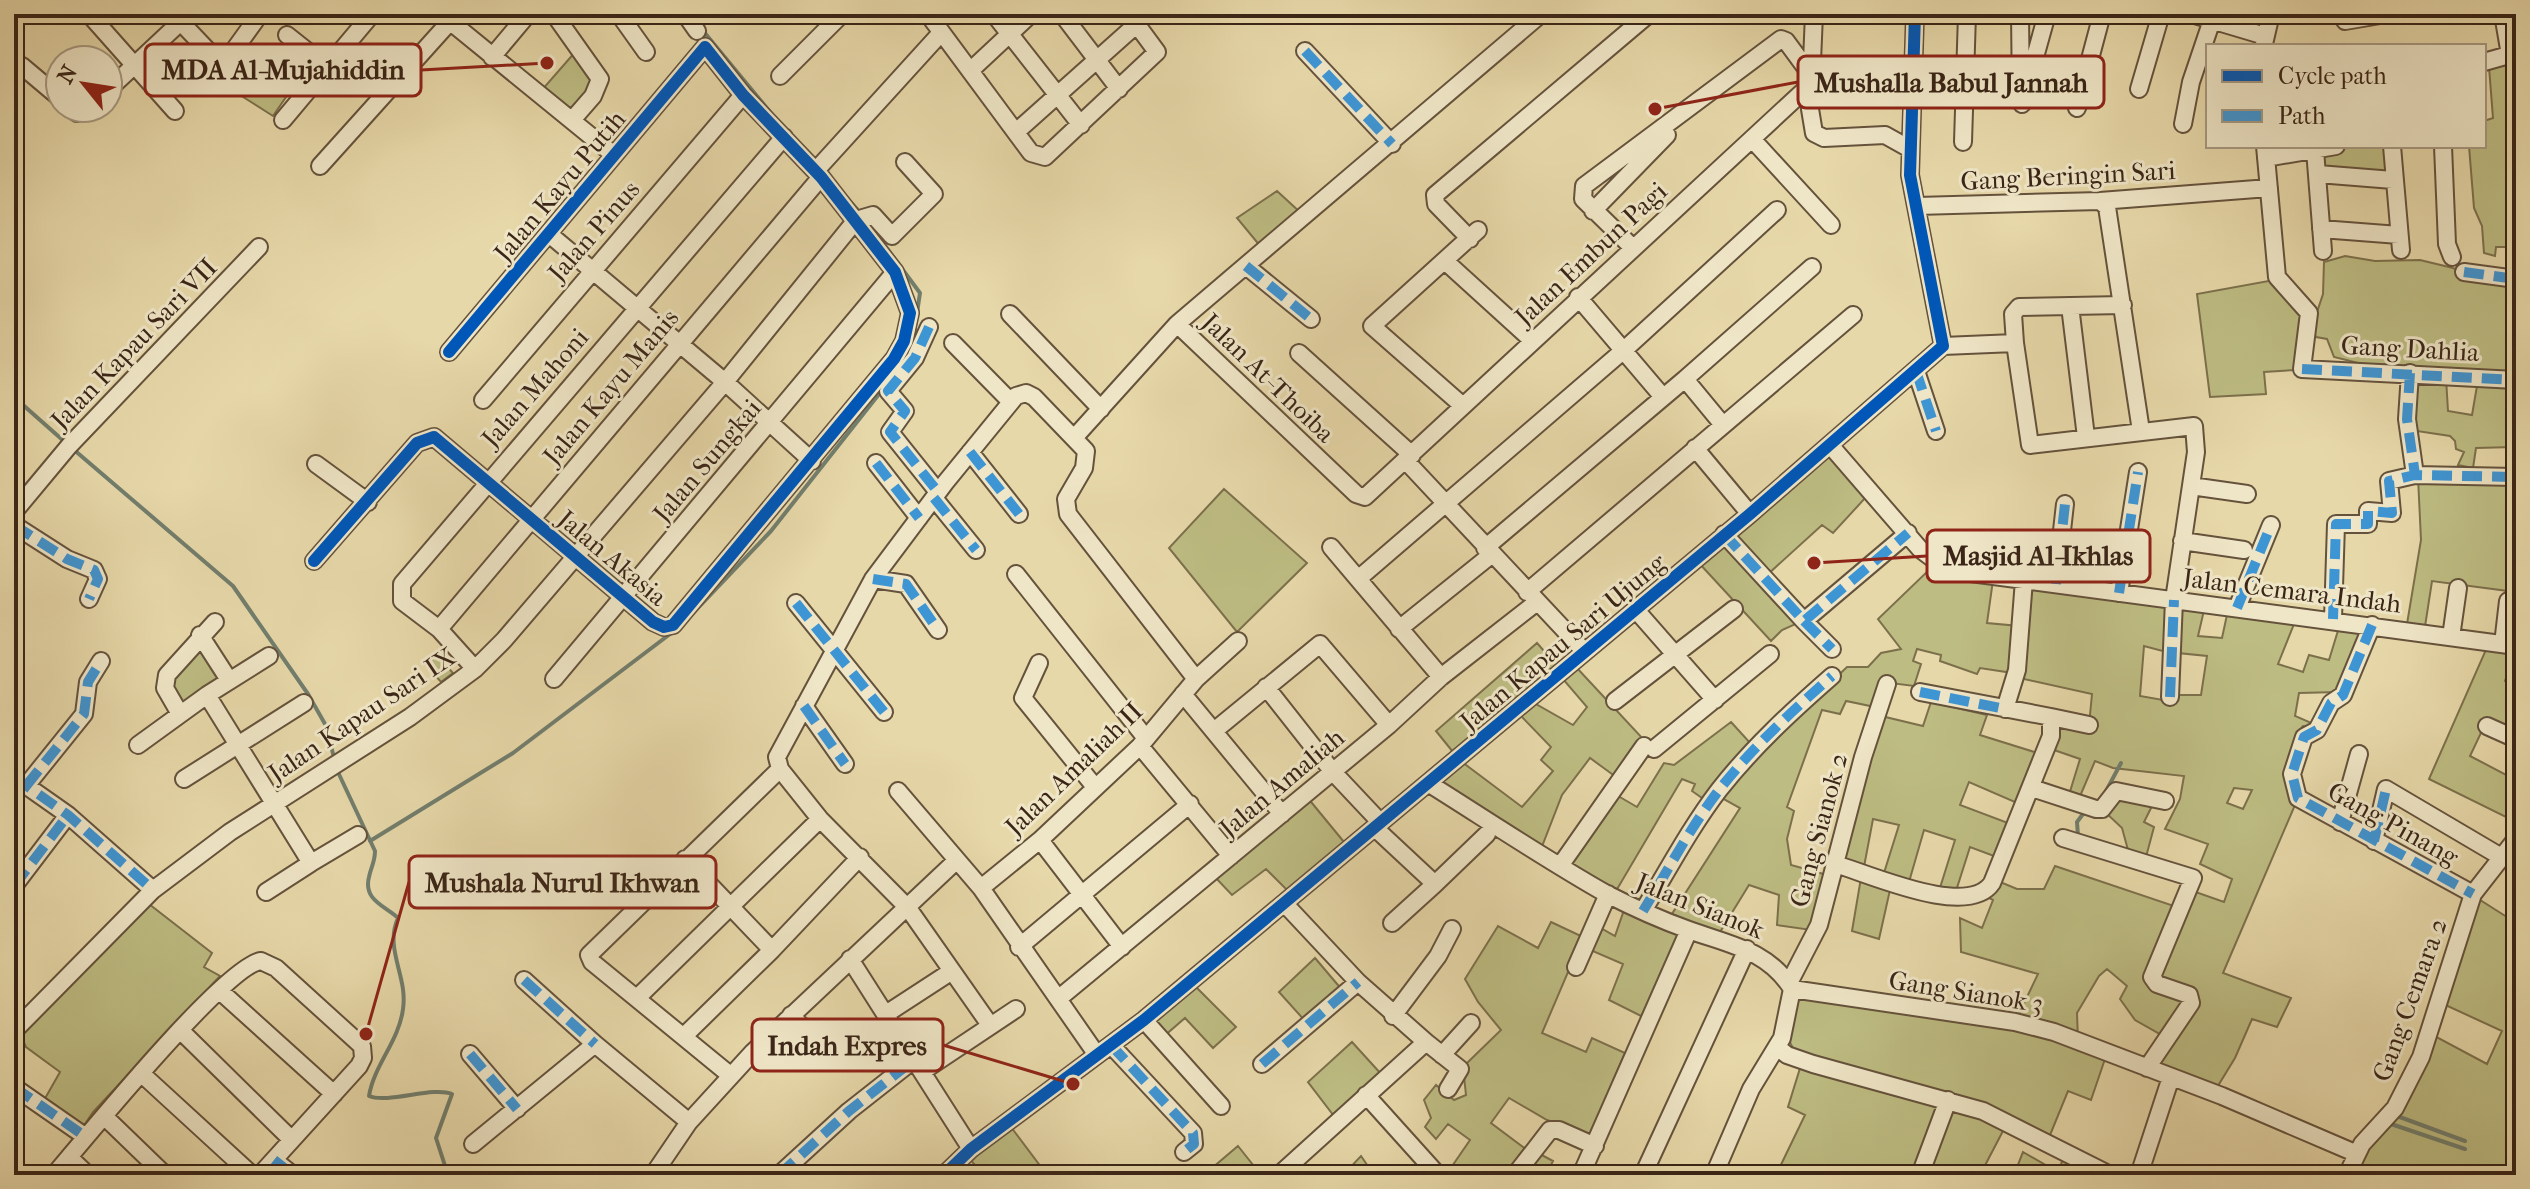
<svg xmlns="http://www.w3.org/2000/svg" width="2530" height="1189" viewBox="0 0 2530 1189" font-family="'IM FELL French Canon',serif">
<style>
.green{fill:#bdbc82;stroke:#7c704c;stroke-width:2;fill-rule:evenodd}
.lines{fill:none;stroke-linecap:round;stroke-linejoin:round}
.stream{stroke:#727e6d;stroke-width:4}
.minor-casing{stroke:#65523c;stroke-width:20}
.minor{stroke:#efe6c7;stroke-width:16}
.quiet{stroke:#3e95d4;stroke-width:10;stroke-dasharray:20 10;stroke-linecap:butt}
.cycleway-casing{stroke:#efe6c7;stroke-width:17}
.cycleway{stroke:#0057b8;stroke-width:12}
.labels{text-anchor:middle;dominant-baseline:central;stroke-width:6;stroke-linejoin:round;paint-order:stroke}
.street-label{font-size:26px;fill:#3a2517;stroke:#efe6c7}
.leader{fill:none;stroke:#8f2418;stroke-width:3}
.callout-dot{fill:#8f2418;stroke:#efe6c7;stroke-width:3}
.callout{fill:#efe6c7;stroke:#8f2418;stroke-width:3}
.callout-label{font-size:28px;text-anchor:middle;font-weight:bold;fill:#3a2517}
</style>
<rect width="100%" height="100%" fill="#e7d8a9"/>
<filter id="stains"><feTurbulence type="fractalNoise" baseFrequency=".0025" numOctaves="4"/><feColorMatrix values="0 0 0 0 .2 0 0 0 0 .09 0 0 0 0 .02 0 0 0 .5 -.17"/></filter>
<radialGradient id="worn" r=".72"><stop offset=".6" stop-color="#630" stop-opacity="0"/><stop offset="1" stop-color="#630" stop-opacity=".3"/></radialGradient>
<path class="green" d="M576 51 595 83 574 107 565 108 541 91Z
M2516 58V247H2496L2495 256 2484 253 2482 226 2474 208 2469 146H2484V121L2493 118 2489 67Z
M253 75 286 97 273 116 240 95Z
M2353 146H2388V177L2326 175 2320 152Z
M1277 191 1302 214 1261 247 1237 218Z
M2345 256 2375 261 2420 260 2453 268 2465 275 2516 281V375L2374 367 2334 357 2327 339 2316 337 2312 327 2323 294 2324 262Z
M2274 280 2304 309 2295 370 2264 372 2266 394 2210 397 2197 294Z
M2413 376 2446 378 2448 411 2472 415 2478 380 2516 383V473L2514 447 2476 448 2473 468 2458 465 2464 452 2456 449 2455 441 2450 436 2410 430Z
M1824 453 1838 458 1867 496 1833 533 1822 525 1767 575 1729 535Z
M2418 477 2516 478V592L2432 581 2424 633 2406 630 2421 540Z
M1224 489 1307 563 1237 632 1169 548Z
M1725 539 1798 623 1782 630 1771 641 1698 562Z
M1932 567 1993 580 1987 623 2019 626 2013 673 1980 668 1977 674 1940 661 1941 655 1917 649 1913 661 1921 664 1914 686 1883 682 1875 707 1846 701 1840 714 1822 710 1787 807 1794 811 1787 839 1791 865 1827 875 1811 930 1777 925 1779 895 1749 885 1720 932 1670 917 1740 808 1720 797 1751 759 1847 667H1868L1881 653 1901 649 1878 619Z
M2030 585 2167 601 2170 653 2144 646 2140 696 2174 702 2177 695H2201L2207 656 2178 653 2177 604 2205 606 2198 636 2222 638 2228 610 2296 619 2278 664 2303 672 2309 655 2329 660 2340 624 2368 627 2339 692 2299 693 2295 716 2316 725 2315 728 2303 726 2298 732 2304 737 2298 753V798L2223 973 2291 998 2277 1027 2252 1019 2235 1058 2216 1089 2152 1066 2194 1009 2156 979 2190 890 2224 902 2232 879 2200 864 2208 844 2165 829 2180 799 2184 776 2113 768 2095 761 2078 801 2068 798 2080 759 2054 750 2057 722 2089 725 2092 694 2015 677ZM2234 788 2252 790 2243 809 2227 803Z
M1537 643 1559 668 1453 752 1436 731Z
M196 645 224 677 181 711 167 682Z
M2488 645 2516 649 2505 681 2516 686V701L2505 725 2488 718 2470 756 2516 780V822L2429 779Z
M436 654 453 673 441 682 424 663Z
M1576 667 1645 741 1616 777 1590 758 1562 795 1541 849 1440 788V780L1462 762 1522 807 1553 771 1541 760 1551 747 1521 716 1534 703 1573 725 1587 707 1562 678Z
M1931 702 1987 715 1980 735 2044 755 2024 806 1969 782 1960 805 2016 826 2002 859 1970 847 1955 894 1939 891 1955 840 1924 830 1909 882 1884 873 1899 825 1873 819 1863 872 1892 881 1879 939 1852 931 1862 872 1835 864 1877 715 1923 726Z
M1731 722 1752 745 1734 768 1702 798 1692 791 1695 784 1682 779 1616 891 1566 864 1613 793 1637 807 1664 763 1674 765Z
M2118 796 2152 806 2144 822 2154 827 2146 857 2128 850 2122 828 2105 812Z
M1307 797 1344 842 1288 891 1266 869 1232 895 1214 876Z
M2055 866 2180 908 2152 972 2189 995 2167 1038 2135 1020 2120 999 2127 986 2107 969 2099 976 2077 1013 2078 1041 2015 1022 2038 974 1961 952 1960 918 1982 928 1993 900 1982 894 1993 879 2017 889H2044Z
M2477 898 2510 919 2516 910V1175H2379L2355 1167 2431 1034 2487 1064 2502 1031 2441 1003Z
M149 904 212 953 204 967 220 976 93 1112 81 1130 43 1102 60 1072 26 1047 20 1034Z
M1624 910 1681 931 1643 1017 1609 1000 1623 964 1588 949 1597 926 1615 936Z
M1551 922 1583 937 1542 1033 1586 1052 1592 1038 1625 1053 1590 1135 1547 1120 1509 1098 1491 1123 1527 1150 1509 1175H1446L1470 1140 1448 1124 1436 1139 1425 1127 1431 1118 1424 1100 1436 1085 1454 1100 1466 1095 1463 1067 1501 1030 1478 1002 1465 979 1498 926 1538 948Z
M1315 958 1343 991 1306 1022 1279 992Z
M1194 985 1236 1027 1213 1048 1185 1018 1163 1037 1149 1022Z
M1797 996 2014 1026 2106 1056 2091 1100 2068 1091 2048 1140 1795 1052 1786 1035Z
M1352 1042 1382 1075 1334 1116 1308 1082Z
M1801 1065 1943 1103 1915 1175H1776L1805 1115 1788 1107Z
M1951 1105 1980 1113 2004 1129 1980 1175H1924Z
M1011 1127 1047 1175H983L969 1158Z
M1238 1146 1261 1175H1205V1174Z
M2023 1152 2058 1172 2063 1159 2101 1175H2014Z
M1538 1153 1553 1161 1546 1175H1521Z
M1361 1156 1374 1175H1343Z"/>
<g class="lines">
<path class="stream" d="M704 32 775 118
M845 196 857 209
M869 224 920 293 914 333
M14 397 66 443
M73 449 233 586 308 694 325 724 335 761
M692 614 771 531 883 389
M337 770 375 851C375 862 371 867 369 877 363 900 385 906 398 918 384 949 408 976 403 1009 399 1041 374 1065 369 1096 388 1104 433 1086 452 1094L436 1138 448 1175
M2105 793 2121 763
M2078 836 2077 822 2086 810
M370 841 513 753 674 631
M2397 1116 2465 1141
M2391 1124 2465 1149"/>
<g class="minor-casing">
<path id="minor" d="M89 14 175 111
M173 14 214 57H229L260 14
M441 14 614 155
M554 14 600 79 593 96 573 119
M619 14 646 52
M685 14 697 31
M928 14 1031 153 1045 157 1157 52 1129 14
M994 14 1081 125
M1062 14 1119 89
M1814 14 1810 109 1814 133 1824 138 1885 135 1910 149
M2020 14 2021 99
M2191 14 2265 36
M2503 14 2510 55
M2345 21 2386 14
M287 35 326 66
M2264 44 2271 14
M1305 51 1392 144
M492 57 528 14
M2484 62 2516 53
M22 66 60 98
M970 71 1031 14
M780 76 842 14
M2139 89 2161 14
M108 90 189 14
M2022 104 2047 14
M71 108 77 113 91 108
M2077 108 2102 14
M283 120 372 14
M2183 124 2191 82 2214 14
M1016 132 1137 24
M1752 139 1831 225
M1963 142 1967 14
M2265 146 2277 277 2309 313 2302 369 2516 380
M2392 146 2401 250
M2443 146 2447 244 2452 257
M2315 150 2323 251
M2266 158 2336 146
M320 166 455 16
M820 166 940 34
M2318 174 2393 180
M2100 201 2107 207 2141 431
M1917 206 2100 201 2269 188
M1593 211 1667 135
M2321 229 2399 235
M549 234 725 382 812 461
M1470 239 1436 204 1435 195 1649 14
M1632 247 1583 199 1584 186 1781 39 1786 41 1811 75
M1445 261 1533 341
M1246 266 1311 319
M2464 272 2516 279
M1578 297 1663 397
M2070 306 2086 437
M1010 314 1101 409
M1177 324 1541 14
M929 327 915 358 888 391 905 411 890 432 938 492
M953 343 1010 401
M2015 343 2013 314 2019 307 2123 305
M1943 346 2015 343 2030 445 2194 426 2196 452 2174 600 2170 697
M1299 353 1412 455
M1916 371 1936 431
M2410 373 2407 419 2415 475
M483 400 743 95
M1463 406 1372 326 1478 230
M1723 425 1685 379 1812 267
M1074 438 1177 324 1356 494 1365 497 1810 85
M1830 445 1920 549 1948 570 2516 646
M1695 448 1750 514
M970 452 1019 514
M1406 461 1585 652
M876 463 919 518
M316 464 368 502
M2191 486 2247 494
M934 498 976 550
M14 512 69 446 259 247
M14 525 67 559 94 570 98 579 89 599
M1724 534 1804 621 1908 533
M2182 541 2244 550
M1331 547 1358 579
M1485 548 1685 379
M314 561 417 443 434 437 653 622 664 627 673 625 894 359 904 341 910 313 895 272 821 177 743 95 705 47 449 352
M1016 574 1145 737
M873 579 906 584 938 630
M2056 584 2065 504
M1527 592 1853 315
M2119 593 2138 472
M796 603 884 712
M2237 608 2271 525
M1636 610 1715 700
M2333 619 2336 524H2368V511L2392 513 2389 481 2415 475 2516 477
M1804 621 1832 649
M2372 625 2343 695 2331 703 2317 730 2304 737 2292 774 2298 798 2473 894
M439 629 821 177
M1399 629 1491 555
M200 635 229 680
M2451 637 2458 588
M2503 644 2508 601
M1039 663 1023 698 1095 787
M475 669 439 629 402 601V584L784 137
M1441 677 1358 579 1624 350 1777 210
M554 679 895 272
M1266 687 1333 772 1381 823
M1183 694 1282 814
M207 695 311 863 266 892
M1615 701 1734 609
M804 706 845 764
M2005 709 2017 670 2024 580
M180 714 165 688 167 675 215 622
M2051 717 2089 725
M2487 726 2516 739
M1214 731 1320 644 1389 725
M138 745 207 695 269 656
M1140 746 1231 856
M1654 749 1770 654
M14 777 68 815 153 890
M184 779 304 703
M1428 783C1487 820 1545 859 1605 893 1632 907 1661 920 1689 930 1730 945 1768 950 1792 989L1782 1038 1751 1089 1714 1175
M26 786 84 714 88 682 101 661
M2032 788 2096 809H2102L2116 791 2165 801
M898 791 981 888 1097 1055
M2340 822 2359 754
M1375 828 1435 884 1487 834
M2063 838 2193 878 2152 977 2157 984 2189 995 2191 1003 2147 1068
M1040 840 1122 947
M2374 841 2386 789 2503 858
M685 859 772 950
M311 863 358 835
M1835 864C1870 874 1968 919 1992 883L2051 736V717L1920 692
M1560 866 1644 746
M14 886 68 815
M981 888 1040 840 1140 746 1196 679 1238 641
M1643 911C1668 870 1690 828 1719 790 1752 748 1792 711 1832 676
M1392 923 1435 884
M1019 947 1190 804
M850 959 971 1149
M1576 967 1608 894
M524 980 595 1044
M1789 983 1819 925 1863 757 1887 684
M1792 989 2015 1022 2054 1032 2222 1096 2355 1153
M220 991 334 1094
M637 998 820 819
M1058 999 1389 725 1441 677 1537 602
M886 1014 952 971
M791 1015 830 1056
M1393 1016 1438 956 1452 929
M1144 1020 1221 1106
M990 1025 908 908 820 819 780 769 777 757 873 579 945 483 1016 396 1026 393 1034 397 1086 451 1084 468 1066 499 1068 514 1196 679
M180 1030 292 1140
M14 1031 153 890 230 832 410 717 475 669 504 640 725 382 856 220 873 215 892 236 934 194 905 162
M684 1036 772 950 860 857
M1426 1042 1460 1069 1448 1089
M1111 1045 1193 1133 1194 1144 1184 1152
M1777 1047 1787 1055 1813 1064 1983 1111 2110 1175
M470 1054 517 1109
M1442 1055 1471 1023
M1262 1064 1358 982
M923 1071 1016 1009
M143 1075 252 1175
M730 1075 592 962 589 955 780 769
M14 1087 86 1137
M1366 1095 1438 1175
M105 1117 165 1175
M473 1144 595 1044 689 1122
M69 1157 88 1175
M274 1160 293 1175
M54 1175C84 1140 226 965 261 961L276 968 362 1046 363 1058 359 1066 260 1175
M653 1175 689 1122 753 1052 957 860
M779 1175 849 1111 915 1059
M944 1175 971 1149 1144 1020 1750 514 1943 346 1910 175 1915 14
M1279 1175 1426 1042 1358 982 1284 903
M1515 1175 1550 1130H1559L1595 1146
M1581 1175 1689 930
M1643 1175 1747 949
M1920 1175 1948 1100
M2139 1175 2171 1077
M2347 1175 2362 1144 2395 1108 2421 1057 2473 894 2516 839"/>
</g>
<use href="#minor" class="minor"/>
<path class="quiet" d="M1305 51 1392 144
M1246 266 1311 319
M2464 272 2516 279
M929 327 915 358 888 391 905 411 890 432 938 492
M2302 369 2516 380
M1916 371 1936 431
M2410 373 2407 419 2415 475
M970 452 1019 514
M876 463 919 518
M934 498 976 550
M14 525 67 559 94 570 98 579 89 599
M1724 534 1804 621 1908 533
M873 579 906 584 938 630
M2056 584 2065 504
M2119 593 2138 472
M796 603 884 712
M2237 608 2271 525
M2333 619 2336 524H2368V511L2392 513 2389 481 2415 475 2516 477
M1804 621 1832 649
M2372 625 2343 695 2331 703 2317 730 2304 737 2292 774 2298 798 2473 894
M1920 692 2005 709
M2170 697 2174 600
M804 706 845 764
M14 777 68 815 153 890
M26 786 84 714 88 682 101 661
M2374 841 2386 789
M14 886 68 815
M1643 911C1668 870 1690 828 1719 790 1752 748 1792 711 1832 676
M524 980 595 1044
M1111 1045 1193 1133 1194 1144 1184 1152
M470 1054 517 1109
M1262 1064 1358 982
M14 1087 86 1137
M274 1160 293 1175
M779 1175 849 1111 915 1059"/>
<g class="cycleway-casing">
<path id="cycleway" d="M314 561 417 443 434 437 653 622 664 627 673 625 894 359 904 341 910 313 895 272 821 177 743 95 705 47 449 352
M944 1175 971 1149 1144 1020 1750 514 1943 346 1910 175 1915 14"/>
</g>
<use href="#cycleway" class="cycleway"/>
</g>
<g class="labels">
<g class="street-label">
<text transform="translate(2068 176) rotate(-3)">Gang Beringin Sari</text>
<text transform="translate(560 186) rotate(-50)">Jalan Kayu Putih</text>
<text transform="translate(594 231) rotate(-49)">Jalan Pinus</text>
<text transform="translate(1591 254) rotate(-43)">Jalan Embun Pagi</text>
<text transform="translate(134 344) rotate(-46)">Jalan Kapau Sari VII</text>
<text transform="translate(2410 349) rotate(3)">Gang Dahlia</text>
<text transform="translate(1268 378) rotate(44)">Jalan At-Thoiba</text>
<text transform="translate(611 387) rotate(-50)">Jalan Kayu Manis</text>
<text transform="translate(535 388) rotate(-49)">Jalan Mahoni</text>
<text transform="translate(707 461) rotate(-50)">Jalan Sungkai</text>
<text transform="translate(612 558) rotate(40)">Jalan Akasia</text>
<text transform="translate(2292 591) rotate(7)">Jalan Cemara Indah</text>
<text transform="translate(1563 642) rotate(-40)">Jalan Kapau Sari Ujung</text>
<text transform="translate(362 715) rotate(-34)">Jalan Kapau Sari IX</text>
<text transform="translate(1074 769) rotate(-44)">Jalan Amaliah II</text>
<text transform="translate(1282 783) rotate(-40)">Jalan Amaliah</text>
<text transform="translate(2393 824) rotate(29)">Gang Pinang</text>
<text transform="translate(1819 830) rotate(-75)">Gang Sianok 2</text>
<text transform="translate(1700 906) rotate(22)">Jalan Sianok</text>
<text transform="translate(1966 992) rotate(9)">Gang Sianok 3</text>
<text transform="translate(2410 1000) rotate(-70)">Gang Cemara 2</text>
</g>
</g>
<path class="leader" d="M547 63L421 70M1655 109L1798 82M1814 563L1927 556M366 1034L409 882M1073 1084L943 1045"/>
<g class="callout-dot">
<circle cx="547" cy="63" r="8"/>
<circle cx="1655" cy="109" r="8"/>
<circle cx="1814" cy="563" r="8"/>
<circle cx="366" cy="1034" r="8"/>
<circle cx="1073" cy="1084" r="8"/>
</g>
<g class="callout">
<rect x="145" y="44" width="276" height="52" rx="8"/>
<rect x="1798" y="56" width="306" height="52" rx="8"/>
<rect x="1927" y="530" width="223" height="52" rx="8"/>
<rect x="409" y="856" width="307" height="52" rx="8"/>
<rect x="752" y="1019" width="191" height="52" rx="8"/>
</g>
<g class="callout-label">
<text x="283" y="79">MDA Al-Mujahiddin</text>
<text x="1951" y="92">Mushalla Babul Jannah</text>
<text x="2038" y="565">Masjid Al-Ikhlas</text>
<text x="562" y="892">Mushala Nurul Ikhwan</text>
<text x="847" y="1055">Indah Expres</text>
</g>
<rect width="2530" height="1189" fill="none" stroke="#e7d8a9" stroke-width="48"/>
<rect x="16" y="16" width="2498" height="1157" fill="none" stroke="#3a2517" stroke-width="4"/>
<rect x="24" y="24" width="2482" height="1141" fill="none" stroke="#3a2517" stroke-width="2"/>
<rect x="2206" y="44" width="280" height="104" fill="#efe6c7" stroke="#a79981" stroke-width="2"/>
<rect x="2222" y="70" width="40" height="12" fill="#0057b8" stroke="#a79981" stroke-width="2"/>
<text x="2278" y="84" font-size="24" fill="#3a2517">Cycle path</text>
<rect x="2222" y="110" width="40" height="12" fill="#3e95d4" stroke="#a79981" stroke-width="2"/>
<text x="2278" y="124" font-size="24" fill="#3a2517">Path</text>
<g transform="translate(84 84) rotate(300)"><circle r="38" fill="#efe6c7" stroke="#a79981" stroke-width="2"/>
<path d="M0-6L14 30L0 20L-14 30Z" fill="#8f2418"/>
<text y="-12" font-size="22" font-weight="bold" text-anchor="middle" fill="#3a2517">N</text>
</g>
<rect width="100%" height="100%" filter="url(#stains)"/>
<rect width="100%" height="100%" fill="url(#worn)"/>
</svg>
